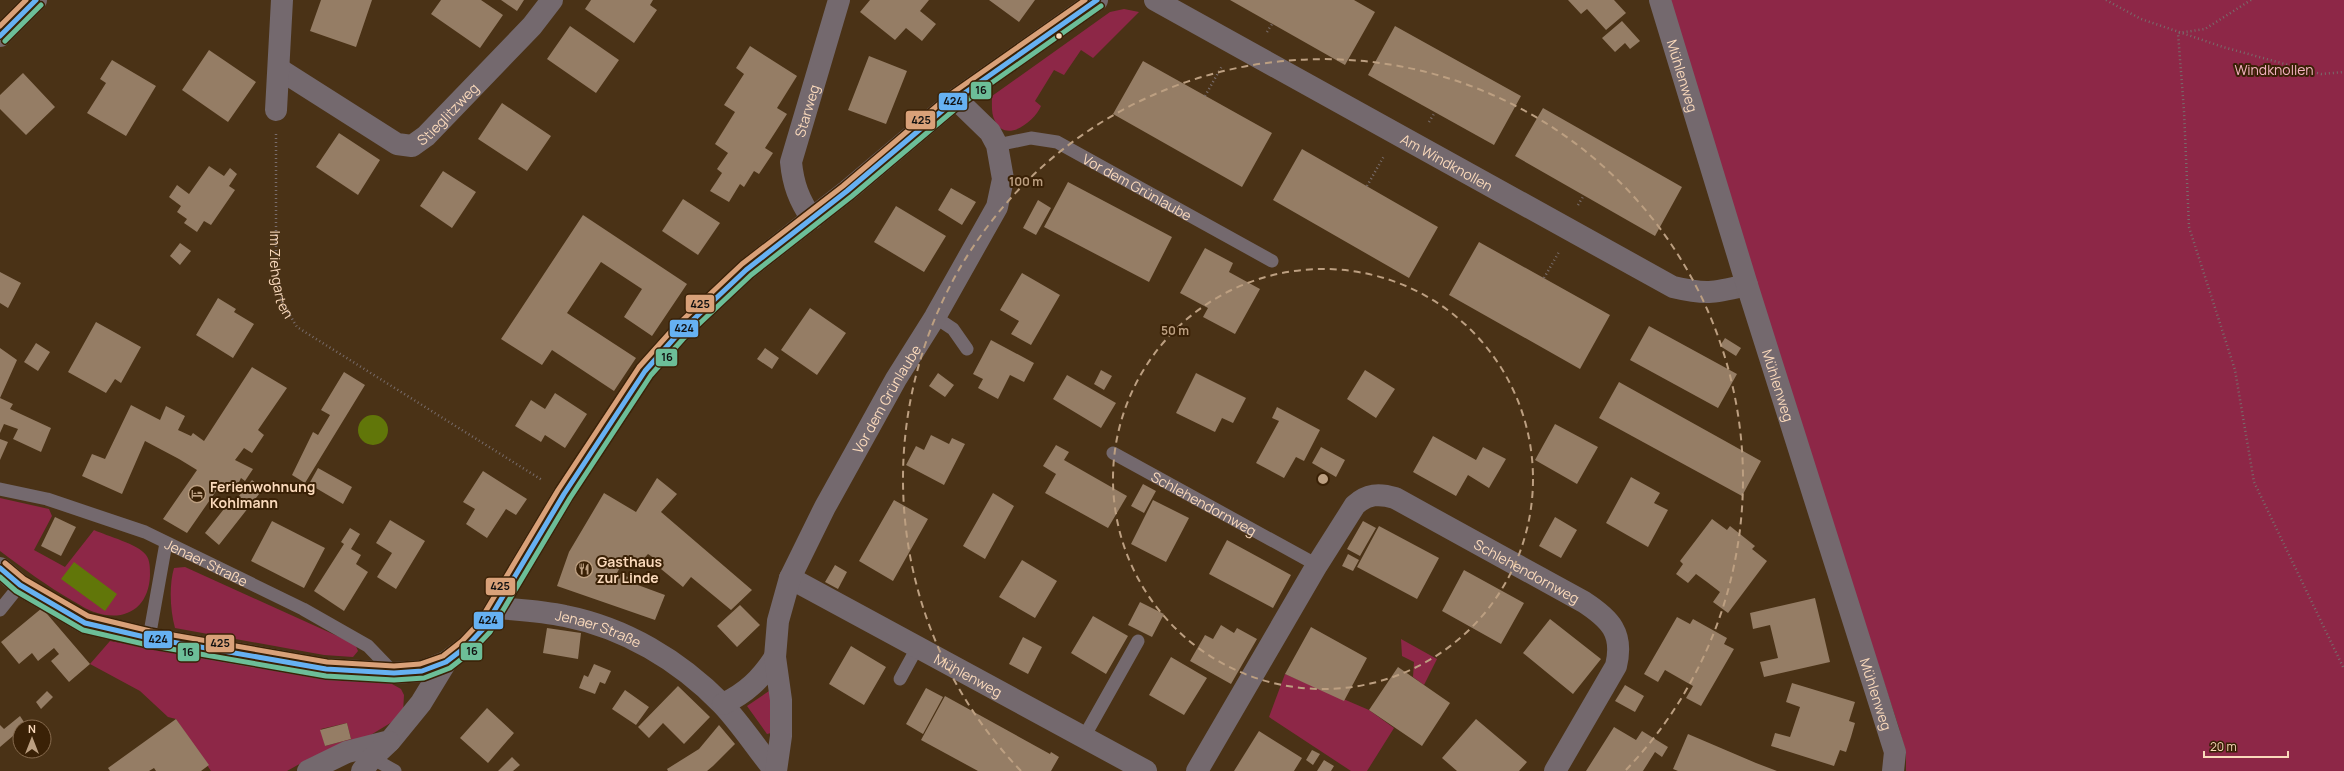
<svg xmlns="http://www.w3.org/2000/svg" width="2344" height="771" viewBox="0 0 2344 771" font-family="Manrope,sans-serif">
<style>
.green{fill:#8d2747;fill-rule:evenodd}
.water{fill:#617609}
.building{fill:#957d65}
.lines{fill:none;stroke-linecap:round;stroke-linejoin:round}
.path{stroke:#786c6b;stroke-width:2.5;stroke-dasharray:1 3;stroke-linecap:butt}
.lane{stroke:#74696e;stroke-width:13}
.street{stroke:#74696e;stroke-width:22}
.secondary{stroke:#78696a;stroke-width:22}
.bus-1-casing{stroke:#3a2106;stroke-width:8}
.bus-2-casing{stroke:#3a2106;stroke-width:8}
.bus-3-casing{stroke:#3a2106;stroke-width:8}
.bus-1{stroke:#66b1f2;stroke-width:5}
.bus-2{stroke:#6cbe98;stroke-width:5}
.bus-3{stroke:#d9a179;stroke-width:5}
.ring{fill:none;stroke:#bc9f81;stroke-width:2;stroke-dasharray:7 5}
.bus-dot{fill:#fad9bb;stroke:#3a2106;stroke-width:1.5}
.labels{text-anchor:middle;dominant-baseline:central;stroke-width:4;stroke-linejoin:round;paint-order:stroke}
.park-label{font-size:14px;fill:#f4b3c2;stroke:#3a2106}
.street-label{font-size:14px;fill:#fad9bb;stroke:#3a2106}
.poi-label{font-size:14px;font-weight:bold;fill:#fad9bb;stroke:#3a2106;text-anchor:start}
.centre{fill:#bc9f81;stroke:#3a2106;stroke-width:2}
.ring-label{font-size:12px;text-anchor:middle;font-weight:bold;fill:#bc9f81;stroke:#3a2106;stroke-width:4;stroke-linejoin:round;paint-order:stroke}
.line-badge{stroke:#3a2106;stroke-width:1.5}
.pale-badge-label{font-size:11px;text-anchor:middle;font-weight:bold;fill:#111}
</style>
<rect width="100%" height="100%" fill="#4a3216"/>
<path class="green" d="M1670 0H2344V771H1906V754L1899 728 1803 437Z
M1124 9 1139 12 1093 58 1081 50 1064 75 1054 70 1035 101 1041 106C1035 121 1006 144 995 121 991 114 992 104 992 96L1110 12Z
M0 498 49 509 52 516 34 550 65 567 94 530C107 536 138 544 146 555 150 560 150 568 150 575 149 608 125 623 94 612 87 610 79 604 73 601 47 586 24 569 0 551Z
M185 567 355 644 358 651 353 657 324 655 175 628C170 610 169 585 174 568Z
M1401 639 1437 659 1424 685 1413 677 1414 662 1402 656Z
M110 641 317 678 392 684 401 689 404 695 403 713 397 719 369 736 312 757 287 771H211L176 719 168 717 140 691 90 664ZM347 723 351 739 325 746 321 729Z
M1285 674 1369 710 1394 728 1367 771H1351L1269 717Z
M769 691 772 702 771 733 767 734 747 706Z"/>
<path class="water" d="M358 430a15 15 0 1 1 30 0a15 15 0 1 1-30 0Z
M74 562 117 594 105 611 61 579Z"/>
<path class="building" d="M321 0H372L356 47 310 31Z
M441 0H481L503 15 480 48 431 14Z
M501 0H524L517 11Z
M591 0H653L650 5 657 10 634 43 585 9Z
M870 0H929L920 11 936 24 922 41 906 28 895 40 860 12Z
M989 0H1035L1019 22Z
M1230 0H1354L1375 12 1345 65Z
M1568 0H1614L1626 13 1606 30 1587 9 1581 14Z
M1622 21 1640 41 1630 49 1625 43 1615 52 1602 38Z
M570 26 619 60 596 93 547 59Z
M1395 26 1521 96 1494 145 1368 75Z
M750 46 797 76 777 108 787 114 765 148 773 153 759 174 754 171 744 187 740 184 729 202 710 191 722 173 717 169 728 153 715 144 735 112 724 105 744 74 736 68Z
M209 50 256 82 228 122 182 90Z
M869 56 907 71 886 124 848 110Z
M112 60 156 86 126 136 87 113 106 83 100 79Z
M1143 61 1272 133 1242 187 1113 114Z
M23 73 55 107 26 135 0 109V95Z
M502 103 551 136 527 171 478 139Z
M1543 108 1682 187 1655 236 1515 156Z
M339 133 380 160 358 195 316 167Z
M1302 149 1438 227 1409 278 1273 200Z
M209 166 224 176 230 168 237 174 229 186 235 190 211 225 204 221 197 232 184 223 187 219 177 212 181 206 169 197 177 185 189 194Z
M443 171 476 192 452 228 420 206Z
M1068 182 1172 237 1149 282 1044 227Z
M951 188 976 202 962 225 938 210Z
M683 199 720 223 698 255 662 231Z
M1038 200 1051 208 1036 235 1023 228Z
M896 206 946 236 924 272 874 242Z
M583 215 687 284 652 336 624 317 642 289 601 262 567 313 636 358 614 391 552 350 542 365 501 339Z
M1479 242 1610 315 1580 369 1449 295Z
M180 243 191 251 180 265 170 256Z
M1205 248 1233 263 1229 272 1260 289 1235 334 1203 317 1208 308 1180 293Z
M0 272 21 283 8 308 0 303Z
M1022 273 1060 295 1031 345 1011 334 1019 321 1000 310Z
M218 298 236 309 234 312 254 324 233 358 196 335Z
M810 308 846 333 817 375 781 350Z
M96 322 141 347 121 383 115 379 106 393 68 372Z
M1649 326 1737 374 1718 408 1630 360Z
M1725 338 1741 348 1736 356 1720 346Z
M991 340 1034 363 1024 382 1010 375 998 399 978 388 983 379 973 374Z
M36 343 50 352 38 371 24 362Z
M0 348 17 360 0 398 13 404 10 409 51 428 41 452 13 439 18 429 4 424 0 433Z
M765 348 779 358 772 369 757 359Z
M252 367 287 388 258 430 264 435 252 453 244 448 235 460 253 469 245 481 241 478 234 492 221 484 187 533 163 519 197 470 179 459 145 441 122 494 82 476 92 454 105 459 131 405 160 420 166 406 185 416 178 430 191 436 193 433 204 441Z
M1101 370 1112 376 1104 390 1094 384Z
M1365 370 1395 389 1376 418 1347 399Z
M344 372 365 385 305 483 292 475 313 432 318 435 330 415 321 410Z
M938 373 954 385 945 397 929 386Z
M1196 373 1246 398 1233 423 1222 418 1215 432 1176 413Z
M1067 375 1116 403 1101 428 1053 399Z
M1619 382 1761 461 1742 496 1599 418Z
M555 393 587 414 565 448 545 435 541 442 515 426 531 400 545 409Z
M1277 407 1320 430 1304 461 1296 457 1284 478 1256 463 1279 421 1272 418Z
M1555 424 1598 447 1577 484 1535 460Z
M931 435 949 444 952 438 965 444 944 485 906 465 916 446 924 450Z
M1433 436 1476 460 1483 447 1506 459 1489 488 1468 475 1456 496 1413 472Z
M0 439 8 442 0 460Z
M1056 445 1069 452 1064 460 1127 496 1108 528 1045 493 1056 474 1043 466Z
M1321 447 1345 460 1336 477 1312 463Z
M318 468 352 487 343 504 309 484Z
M483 471 527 499 516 515 506 509 487 538 466 524 475 509 463 502Z
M1631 477 1660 493 1654 503 1668 510 1648 547 1606 523Z
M657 478 677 494 661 512 752 590 731 610 691 577 683 587 661 569 664 565 648 554 637 566 625 558 617 573 628 577 627 581 665 595 655 620 557 586 569 552 604 493 636 512Z
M252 480 263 489 219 545 205 533 231 500 234 502Z
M1143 484 1156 491 1144 513 1131 506Z
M993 493 1014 506 985 559 963 546Z
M894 500 928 519 893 581 859 561Z
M1153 500 1189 518 1166 562 1131 544Z
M55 517 76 527 61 556 41 546Z
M1555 517 1577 530 1561 558 1539 546Z
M1712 519 1727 530 1730 526 1755 546 1752 549 1767 561 1728 613 1713 602 1720 592 1707 582 1696 574 1688 583 1676 574 1683 564 1680 561Z
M390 520 425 541 396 589 377 577 392 553 376 543Z
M272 521 325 548 304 588 251 561Z
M1363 521 1376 528 1360 556 1347 549Z
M1379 526 1439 558 1417 599 1357 567Z
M350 528 360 534 351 549 361 555 356 564 368 572 344 611 314 591 344 544 341 542Z
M1227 540 1291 575 1273 608 1209 574Z
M1348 554 1359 560 1353 571 1342 566Z
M1022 560 1057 581 1035 618 999 597Z
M835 565 847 572 838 589 825 582Z
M1464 570 1524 603 1501 644 1442 611Z
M1815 598 1830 662 1764 677 1760 662 1778 658 1770 625 1753 629 1750 613Z
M1140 602 1164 614 1152 637 1128 625Z
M740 605 760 625 737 647 717 626Z
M42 608 90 664 69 682 51 661 59 654 54 648 38 661 32 653 19 664 1 642Z
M1093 616 1128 636 1106 674 1071 653Z
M1677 617 1690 624 1693 619 1727 638 1724 644 1734 649 1701 706 1686 698 1693 686 1665 670 1658 682 1644 674Z
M1550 619 1601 659 1573 694 1523 653Z
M1221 625 1234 633 1237 628 1257 639 1231 684 1190 661 1205 635 1213 639Z
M1311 627 1367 658 1344 701 1285 674Z
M547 628 581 633 578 659 543 653Z
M1023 637 1042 647 1028 674 1009 664Z
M851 646 886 667 864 705 829 684Z
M1171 657 1207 678 1184 715 1149 695Z
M594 664 611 671 605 684 600 682 595 694 579 688 584 675 588 677Z
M1398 667 1450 703 1422 746 1369 710Z
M1792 683 1855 702 1849 721 1855 723 1851 737 1846 752 1840 750 1834 766 1771 746 1775 733 1790 737 1800 707 1786 702Z
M1625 685 1644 696 1635 712 1615 701Z
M678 686 710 717 684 744 663 723 649 738 638 727Z
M926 688 943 697 923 734 906 724Z
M625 690 649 707 636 725 612 709Z
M47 691 53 697 41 709 36 702Z
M945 696 1050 754 1051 752 1059 757 1051 771H978L921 740Z
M487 708 514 733 488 763 460 738Z
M20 716 26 725 20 727V730L0 747V725L4 729Z
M176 719 209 765 201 771H156L154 768 149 771H110L108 768Z
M1476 719 1527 762 1519 771H1457L1442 758Z
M347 723 351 739 325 746 320 730Z
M719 725 735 744 713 766 707 771H668L667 769 699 749Z
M1614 727 1636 740 1642 731 1668 747 1662 757 1655 752 1643 771H1586Z
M1259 731 1302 758 1294 771H1234Z
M1688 734 1756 763 1777 771H1678L1673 769Z
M1312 750 1320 754 1313 765 1306 760Z
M512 757 520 765 513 771H498Z
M1324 760 1334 766 1331 771H1317Z"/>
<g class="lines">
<g class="path">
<path d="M2106 0 2141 19 2223 47 2321 74 2344 72"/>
<path d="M2251 0 2205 29 2178 33 2184 111 2189 227 2235 370 2254 482 2344 669"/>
<path d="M1267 32 1272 24"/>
<path d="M1205 96 1222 66"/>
<path d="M1429 122 1435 112"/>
<path id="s1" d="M276 134V267L282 302 297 327 542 480"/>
<path d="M1367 186 1384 156"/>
<path d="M1578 205 1584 195"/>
<path d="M1544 278 1559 252"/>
</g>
<g class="lane">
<path id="s2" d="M997 145 1031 138 1057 142 1272 261"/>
<path d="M935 317 953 329 967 349"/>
<path id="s3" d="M1113 453 1317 565"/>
<path id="s4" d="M0 489 47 499 145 532 303 609 368 646 394 673"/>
<path d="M0 610 20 585"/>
<path d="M149 638 166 543"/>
<path d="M900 679 918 646"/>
<path d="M1084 737 1138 641"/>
<path d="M372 758 395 771"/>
</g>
<g class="street">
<path id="s5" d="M1155 0 1673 287C1707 295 1713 293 1747 285"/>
<path id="s6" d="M1660 0 1747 285 1895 752 1893 771"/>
<path id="s7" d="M279 69 397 144 412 146 426 136 532 26 552 0"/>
<path d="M276 110 282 0"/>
<path id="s8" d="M812 219C799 200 793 184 791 162L839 0"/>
<path d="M0 568 20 585 85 623 149 638 326 669 394 673 422 671 446 662 467 646 484 628 564 494 645 371 678 334 746 270 847 191 956 99 1097 0"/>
<path id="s9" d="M790 578 1146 771"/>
<path id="s10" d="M498 608C520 610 543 611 565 616 625 628 679 660 722 704 741 724 757 749 775 771"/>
<path d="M723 704C746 693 761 679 775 657"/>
<path d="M308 771 347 752 390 741 421 703 446 662"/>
<path d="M362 771 372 758 389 742"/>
<path id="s11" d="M776 771 781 736V700L775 657 778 621 790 578 825 507 860 444 896 379 935 317 997 207 1003 179 997 145 990 132 956 99"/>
<path id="s12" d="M1197 771 1317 565 1355 505C1367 494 1379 493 1395 498L1584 602C1610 619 1624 633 1616 666L1555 771"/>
</g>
<path class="secondary" d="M0 36 36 0"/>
<g class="bus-1-casing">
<path id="bus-1" d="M0 36 36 0
M0 568 20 585 85 623 149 638 326 669 394 673 422 671 446 662 467 646 484 628 564 494 645 371 678 334 746 270 847 191 956 99 1097 0"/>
</g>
<g class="bus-2-casing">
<path id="bus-2" d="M5 41 41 5
M0 577 16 591 83 630 148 645 326 676 394 680 424 678 450 668 472 651 490 632 570 498 651 375 683 339 751 275 852 196 960 105 1101 6"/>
</g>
<g class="bus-3-casing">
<path id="bus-3" d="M0 26 26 0
M5 563 24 579 88 616 150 631 327 662 394 666 420 664 443 656 462 641 478 624 558 490 639 367 673 329 742 264 843 186 951 94 1085 0"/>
</g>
<use href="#bus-1" class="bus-1"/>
<use href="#bus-2" class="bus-2"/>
<use href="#bus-3" class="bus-3"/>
</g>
<g class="ring">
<circle cx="1323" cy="479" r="210"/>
<path d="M1021 771A420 420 0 1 1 1625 771"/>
</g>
<defs>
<g id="hotel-ring" transform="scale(0.9)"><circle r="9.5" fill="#3a2106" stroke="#bc9f81" stroke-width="1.5"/><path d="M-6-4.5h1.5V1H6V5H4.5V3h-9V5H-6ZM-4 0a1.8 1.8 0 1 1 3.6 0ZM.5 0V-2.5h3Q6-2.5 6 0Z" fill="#bc9f81"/></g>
<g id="restaurant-ring" transform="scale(0.9)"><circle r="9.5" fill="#3a2106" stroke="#bc9f81" stroke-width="1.5"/><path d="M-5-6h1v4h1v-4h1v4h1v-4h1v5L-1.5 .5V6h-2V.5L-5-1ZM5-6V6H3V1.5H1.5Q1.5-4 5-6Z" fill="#bc9f81"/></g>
</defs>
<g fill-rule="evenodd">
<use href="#hotel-ring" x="197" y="494"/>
<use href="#restaurant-ring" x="584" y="569"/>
</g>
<circle class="bus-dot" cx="1059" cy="36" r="3.5"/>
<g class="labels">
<g class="park-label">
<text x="2274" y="69">Windknollen</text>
</g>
<g class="street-label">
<text stroke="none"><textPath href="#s6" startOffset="79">Mühlenweg</textPath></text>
<text stroke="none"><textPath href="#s8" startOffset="115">Starweg</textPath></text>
<text stroke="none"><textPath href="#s7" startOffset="203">Stieglitzweg</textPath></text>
<text stroke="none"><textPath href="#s5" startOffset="334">Am Windknollen</textPath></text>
<text stroke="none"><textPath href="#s2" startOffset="153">Vor dem Grünlaube</textPath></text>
<text stroke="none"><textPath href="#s1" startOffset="141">Im Ziehgarten</textPath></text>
<text stroke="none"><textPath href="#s6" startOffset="403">Mühlenweg</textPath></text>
<text stroke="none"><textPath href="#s11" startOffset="399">Vor dem Grünlaube</textPath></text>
<text stroke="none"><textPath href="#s3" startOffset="104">Schlehendornweg</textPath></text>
<text stroke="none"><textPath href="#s4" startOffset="220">Jenaer Straße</textPath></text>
<text stroke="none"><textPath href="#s12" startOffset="503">Schlehendornweg</textPath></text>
<text stroke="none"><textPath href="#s10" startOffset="103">Jenaer Straße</textPath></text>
<text stroke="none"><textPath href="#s9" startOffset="203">Mühlenweg</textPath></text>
<text stroke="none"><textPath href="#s6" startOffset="727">Mühlenweg</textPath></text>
</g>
<g class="poi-label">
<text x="210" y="486">Ferienwohnung<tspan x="210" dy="16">Kohlmann</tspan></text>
<text x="597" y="561">Gasthaus<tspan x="597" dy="16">zur Linde</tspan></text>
</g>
</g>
<circle cx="1323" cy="479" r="6" class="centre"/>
<g class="ring-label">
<text x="1026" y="186">100 m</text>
<text x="1175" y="335">50 m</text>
</g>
<g class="line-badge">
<rect x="970" y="81" width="22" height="19" rx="4" fill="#6cbe98"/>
<rect x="938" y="92" width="30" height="19" rx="4" fill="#66b1f2"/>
<rect x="905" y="110" width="31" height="20" rx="4" fill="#d9a179"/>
<rect x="685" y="294" width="30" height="19" rx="4" fill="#d9a179"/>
<rect x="669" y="319" width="30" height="19" rx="4" fill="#66b1f2"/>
<rect x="655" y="348" width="23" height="19" rx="4" fill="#6cbe98"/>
<rect x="485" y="577" width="31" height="19" rx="4" fill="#d9a179"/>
<rect x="473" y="611" width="31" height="19" rx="4" fill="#66b1f2"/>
<rect x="143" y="630" width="30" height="19" rx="4" fill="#66b1f2"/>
<rect x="205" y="634" width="30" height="19" rx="4" fill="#d9a179"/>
<rect x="460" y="642" width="23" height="19" rx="4" fill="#6cbe98"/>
<rect x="177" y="642" width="23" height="20" rx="4" fill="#6cbe98"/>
</g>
<g class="pale-badge-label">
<text x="981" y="94">16</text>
<text x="953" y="105">424</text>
<text x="921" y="124">425</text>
<text x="700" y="308">425</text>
<text x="684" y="332">424</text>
<text x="667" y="361">16</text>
<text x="500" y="590">425</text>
<text x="488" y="624">424</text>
<text x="158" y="643">424</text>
<text x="220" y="647">425</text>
<text x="472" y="655">16</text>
<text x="188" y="656">16</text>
</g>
<g transform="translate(32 739)"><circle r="19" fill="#3a2106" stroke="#876b4e"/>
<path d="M0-3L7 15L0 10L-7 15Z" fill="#bc9f81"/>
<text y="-6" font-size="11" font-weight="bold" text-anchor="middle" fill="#fad9bb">N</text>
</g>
<path d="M2204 751v6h84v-6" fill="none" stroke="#fad9bb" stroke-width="2"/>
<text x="2210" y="751" font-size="12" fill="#fad9bb" stroke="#3a2106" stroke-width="3" paint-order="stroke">20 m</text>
</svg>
